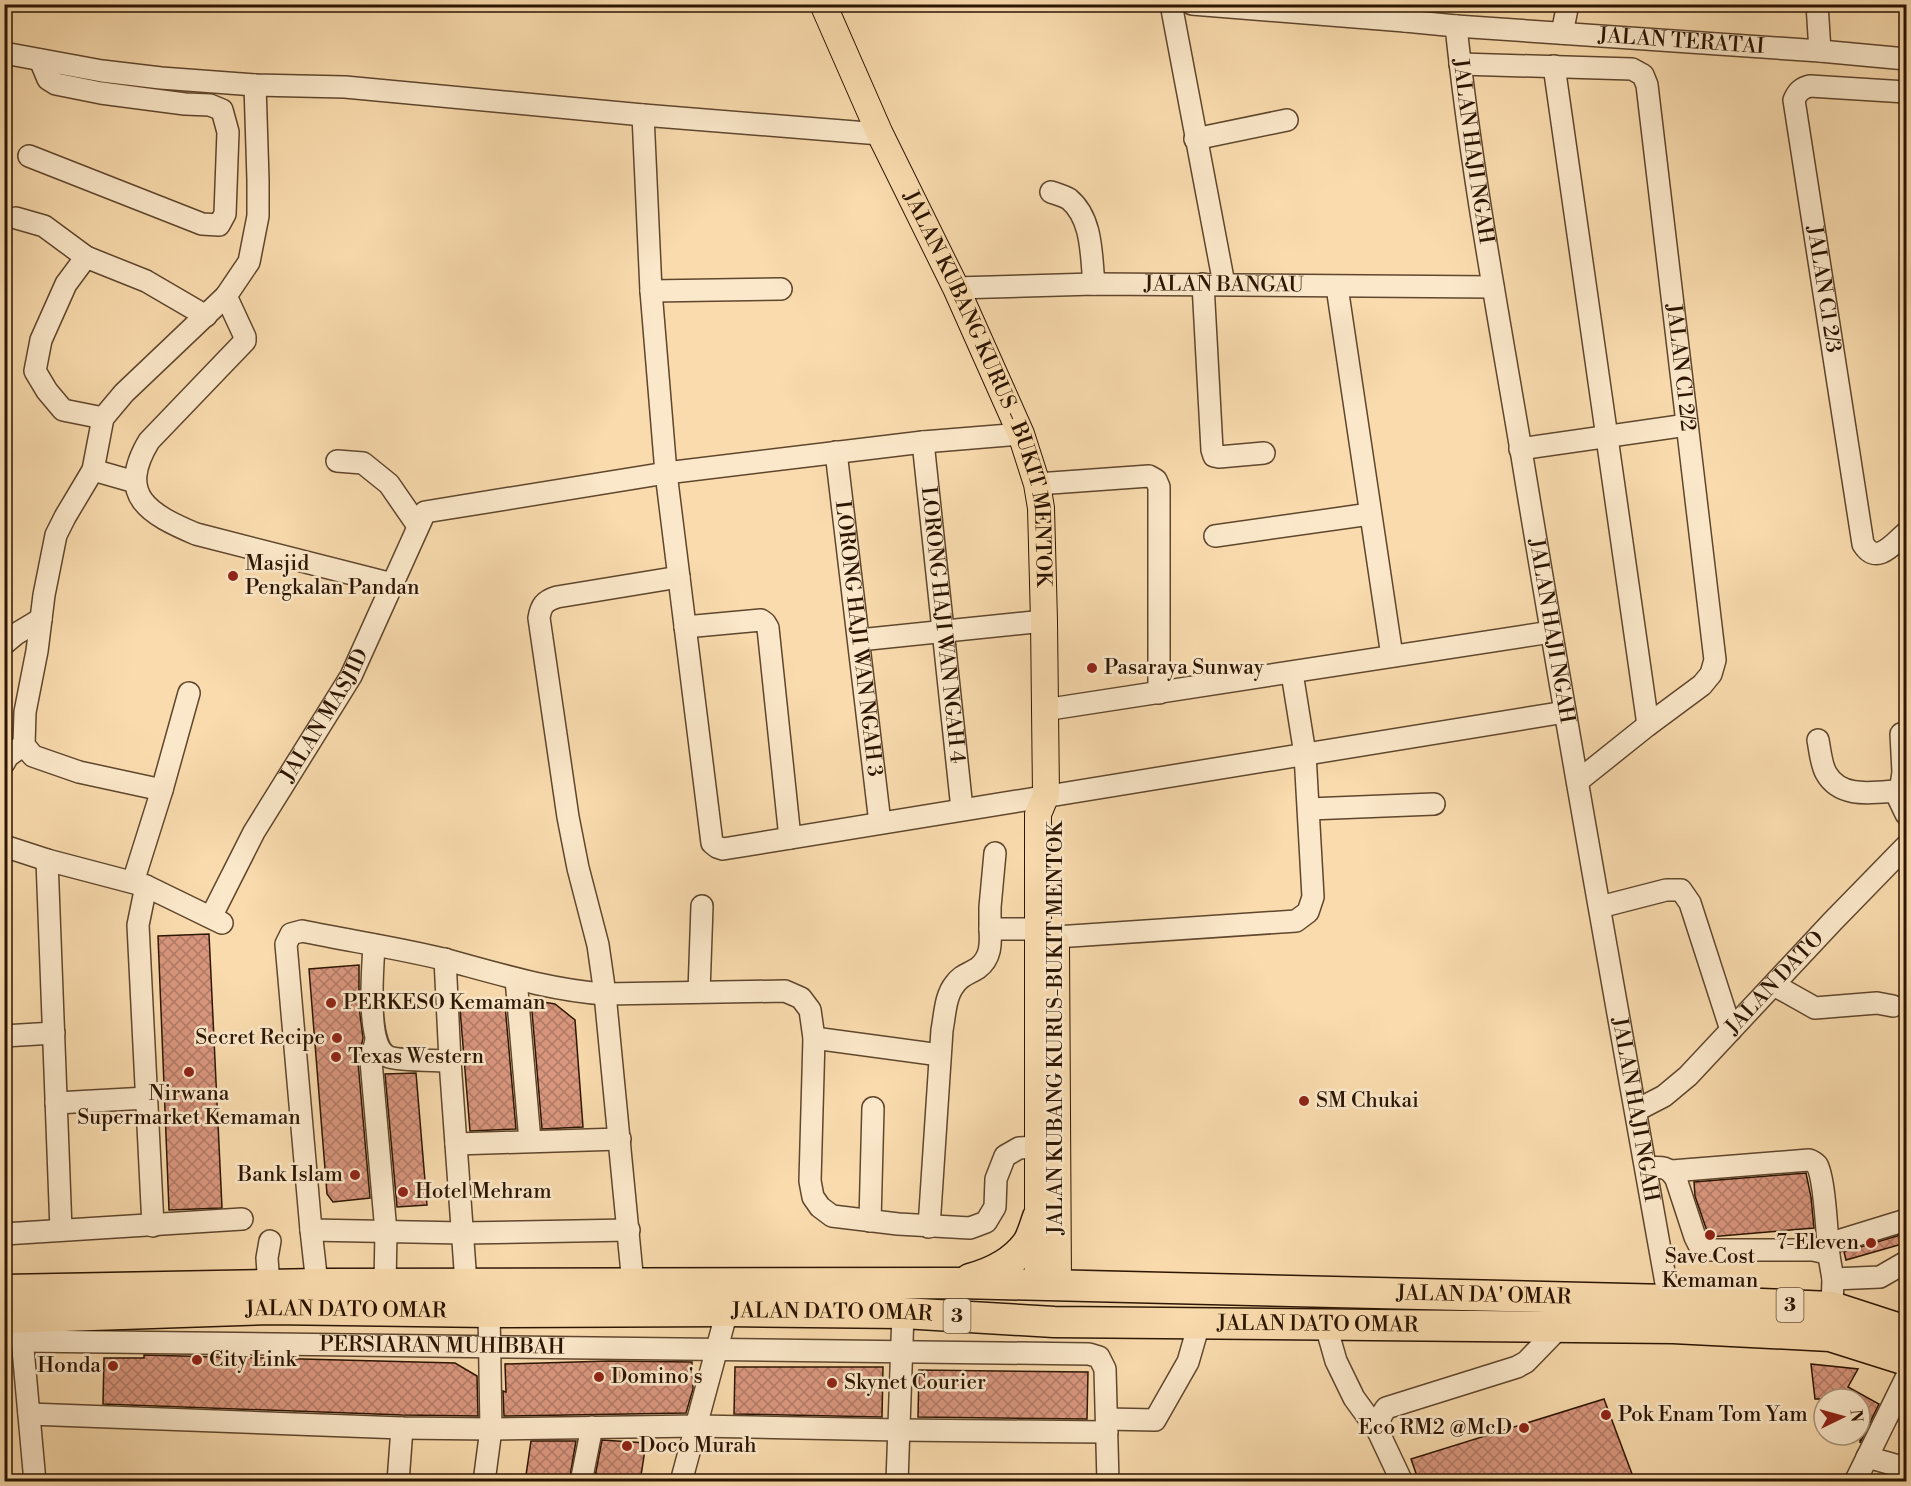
<svg xmlns="http://www.w3.org/2000/svg" width="1911" height="1486" viewBox="0 0 1911 1486" font-family="'Libre Bodoni',serif">
<style>
.building{fill:url(#building-cross-hatch);stroke:#2c1502;stroke-width:1.5}
.lines{fill:none;stroke-linecap:round;stroke-linejoin:round}
.minor-casing{stroke:#5f462d;stroke-width:24}
.major-casing{stroke:#2c1502;stroke-width:28}
.highway-casing{stroke:#2c1502;stroke-width:33}
.minor{stroke:#fbe8ca;stroke-width:21}
.major{stroke:#f9dbad;stroke-width:26}
.highway{stroke:#f9dbad;stroke-width:30}
.poi-dot{fill:#8f2418;stroke:#fbe8ca;stroke-width:2}
.labels{text-anchor:middle;dominant-baseline:central;stroke-width:5;stroke-linejoin:round;paint-order:stroke}
.shield{fill:#fbe8ca;stroke:#6a543e;stroke-width:1.5}
.shield-label{font-size:20px;font-weight:bold;fill:#2c1502}
.street-label{font-size:21px;fill:#2c1502;stroke:#fbe8ca}
.poi-label{font-size:21px;fill:#2c1502;stroke:#fbe8ca;text-anchor:start}
</style>
<defs>
<pattern id="building-cross-hatch" width="8" height="8" patternUnits="userSpaceOnUse" patternTransform="scale(1.5)"><rect width="8" height="8" fill="#da977f"/><path d="M0 0l8 8M0 8l8-8" fill="none" stroke="#b17a66"/></pattern>
</defs>
<rect width="100%" height="100%" fill="#f9dbad"/>
<filter id="stains"><feTurbulence type="fractalNoise" baseFrequency=".00333" numOctaves="4"/><feColorMatrix values="0 0 0 0 .2 0 0 0 0 .09 0 0 0 0 .02 0 0 0 .5 -.17"/></filter>
<radialGradient id="worn" r=".72"><stop offset=".6" stop-color="#630" stop-opacity="0"/><stop offset="1" stop-color="#630" stop-opacity=".3"/></radialGradient>
<path class="building" d="M209 934 222 1208 169 1210 158 936Z
M359 965V1007L363 1038 358 1062 370 1198 333 1202 327 1194 309 969Z
M531 1000 555 1004 575 1020 583 1127 542 1129Z
M505 1005 516 1129 470 1131 460 1009Z
M416 1073 427 1205 397 1207 385 1074Z
M1806 1173 1811 1197 1814 1228 1709 1237 1695 1196 1694 1182Z
M1900 1235 1902 1244 1846 1260 1844 1252Z
M144 1355 455 1363 477 1376 478 1416 402 1415 103 1404 104 1358H144Z
M609 1361 692 1362 693 1389 686 1413 504 1416 503 1391 506 1392 505 1364Z
M1811 1364 1858 1369 1848 1387 1879 1404 1860 1443V1399H1815Z
M735 1367H883L882 1417 734 1414Z
M919 1370 1088 1372 1087 1419 918 1417Z
M1604 1399 1635 1482H1419L1411 1459Z
M602 1440 646 1443 640 1482H594Z
M531 1441H576L569 1482H525Z"/>
<g class="lines">
<g class="minor-casing">
<g id="minor">
<path d="M1171 4 1224 284"/>
<path d="M1192 4 1405 21"/>
<path id="s1" d="M1402 4 1405 21 1456 26C1471 170 1498 313 1522 456 1568 738 1619 1019 1669 1300"/>
<path d="M1817 4 1820 51"/>
<path id="s2" d="M1456 26 1820 51 1906 59"/>
<path d="M1562 33 1568 4"/>
<path d="M4 53 102 71 161 78 255 85 345 87 643 115 880 134"/>
<path id="s3" d="M1460 64 1632 69 1643 75 1647 85 1715 660 1711 674 1702 685 1648 725 1578 781"/>
<path d="M1554 66 1648 725"/>
<path id="s4" d="M1906 92 1810 86C1802 88 1798 91 1794 100L1863 544C1877 566 1893 544 1906 533"/>
<path d="M643 115 651 291 666 473 712 843 717 847 723 849 1565 712"/>
<path d="M1195 139 1287 120"/>
<path d="M29 156 202 224 219 225 225 214 228 132 222 110 210 105 185 104 101 93 56 84 48 79 40 60"/>
<path d="M1051 192C1057 194 1064 196 1069 199 1093 219 1091 256 1094 284"/>
<path d="M16 218 44 226 86 257 146 281 206 316"/>
<path d="M86 257 66 284 41 340 35 371 47 391 63 410 103 418"/>
<path d="M1203 284 1212 450 1214 456 1219 457 1264 453"/>
<path d="M1337 287 1392 656"/>
<path id="s5" d="M956 288 1094 284 1493 287"/>
<path d="M651 291 781 289"/>
<path d="M226 296 245 337V341L149 441C116 496 149 514 196 534L392 584"/>
<path id="s6" d="M923 442 962 809"/>
<path d="M1520 449 1687 425"/>
<path id="s7" d="M836 452 880 823"/>
<path d="M337 461 363 463 389 484 418 526"/>
<path d="M93 470 135 482"/>
<path d="M1037 484 1149 476 1156 480 1159 487V693"/>
<path d="M1215 536 1370 514"/>
<path d="M685 627 761 620 765 623 768 628 790 838"/>
<path d="M859 640 1044 621"/>
<path d="M4 644 16 634 41 619"/>
<path d="M1044 710 1551 632"/>
<path d="M1818 740C1820 750 1821 764 1826 773 1840 798 1870 793 1895 791L1906 814"/>
<path d="M4 763 8 756 24 745"/>
<path d="M162 790 79 772 33 756 24 745 25 712 37 651 44 595 56 535 65 517 93 470 103 418 124 393 226 296 249 262 258 216V180L255 85"/>
<path d="M1895 791 1901 786 1903 772 1901 734"/>
<path d="M1309 809 1434 804"/>
<path d="M4 846 47 860 146 886 222 923"/>
<path d="M995 853 990 907V929H1039"/>
<path d="M47 860 61 1230"/>
<path d="M133 882 162 790 189 693"/>
<path d="M146 886 138 925 153 1226"/>
<path d="M1600 907 1666 890H1681L1690 903 1731 1030"/>
<path id="s8" d="M211 917 254 832 351 676 425 512 666 473 923 442 1021 434"/>
<path d="M1056 937 1296 921 1308 912 1313 897 1305 754 1292 673"/>
<path d="M374 945C373 967 365 1048 389 1057 400 1061 436 1060 450 1061"/>
<path d="M445 959 450 1061 466 1283"/>
<path d="M516 979 530 1141"/>
<path d="M1774 985 1815 1008 1877 1003 1893 1006"/>
<path d="M699 992 702 906"/>
<path d="M4 1036 54 1033"/>
<path d="M814 1038 940 1055"/>
<path d="M376 1040 371 1061 386 1232 385 1284"/>
<path d="M56 1103 147 1098"/>
<path id="s9" d="M1637 1110 1664 1096 1688 1076 1832 922 1906 846"/>
<path d="M456 1144 620 1139"/>
<path d="M1646 1168C1660 1167 1668 1165 1676 1179L1695 1237 1699 1245 1705 1250H1813L1822 1252 1829 1256 1833 1279 1832 1307"/>
<path d="M1672 1171 1809 1160C1812 1161 1815 1163 1817 1165 1825 1179 1827 1237 1829 1256"/>
<path d="M870 1221 873 1108"/>
<path d="M929 1227 942 1030C945 1015 945 996 955 984 961 975 969 974 978 968 991 958 991 944 990 929"/>
<path d="M311 1230 463 1233 629 1230"/>
<path d="M4 1234 242 1219"/>
<path d="M1828 1244 1906 1220"/>
<path d="M1833 1279 1880 1277 1906 1262"/>
<path d="M317 1284 311 1230 286 944 291 934 302 931C350 941 399 948 447 960 499 974 550 990 605 994L785 991 801 998 810 1010 814 1038 810 1181 813 1197 820 1207 832 1216 898 1224 970 1228 986 1222 995 1207 996 1179 1005 1156 1019 1148 1038 1147"/>
<path d="M633 1284 605 994 598 945 578 868 568 817 539 618C541 606 544 601 557 597L679 577"/>
<path d="M269 1286 267 1258 270 1241"/>
<path d="M1326 1326 1336 1361 1354 1398 1378 1431"/>
<path d="M21 1327 35 1482"/>
<path id="s10" d="M22 1341 1089 1354 1099 1357 1105 1369 1108 1482"/>
<path d="M29 1414 402 1428 491 1429 697 1426 899 1430 1107 1432"/>
<path d="M1107 1419 1155 1420 1188 1362 1199 1324"/>
<path d="M1867 1457 1906 1468"/>
<path d="M398 1482 402 1428"/>
<path d="M484 1482 491 1429 489 1312"/>
<path d="M581 1482 592 1427"/>
<path d="M681 1482 727 1311"/>
<path d="M897 1482 903 1313"/>
<path d="M1402 1482 1378 1431 1381 1416 1386 1408 1517 1367 1526 1362 1559 1328"/>
<path d="M1855 1482 1906 1378"/>
</g>
</g>
<g class="major-casing">
<g id="major">
<path id="s11" d="M823 4 880 134 956 288 1021 434 1037 484 1041 508 1044 621 1046 795 1038 814V1285"/>
<path d="M1056 943 1058 1286"/>
</g>
</g>
<g class="highway-casing">
<g id="highway">
<path d="M970 1279C992 1273 1013 1263 1027 1244 1032 1237 1035 1225 1038 1217"/>
<path id="s12" d="M4 1290 317 1284 959 1283 1669 1300 1832 1307 1906 1331"/>
<path id="s13" d="M4 1318 271 1309 489 1312 727 1311 903 1313 1054 1322 1673 1328 1830 1336 1906 1360"/>
</g>
</g>
<use href="#minor" class="minor"/>
<use href="#major" class="major"/>
<use href="#highway" class="highway"/>
</g>
<g class="poi-dot">
<circle cx="233" cy="576" r="6"/>
<circle cx="1092" cy="668" r="6"/>
<circle cx="331" cy="1003" r="6"/>
<circle cx="337" cy="1038" r="6"/>
<circle cx="336" cy="1057" r="6"/>
<circle cx="189" cy="1072" r="6"/>
<circle cx="1304" cy="1101" r="6"/>
<circle cx="355" cy="1175" r="6"/>
<circle cx="403" cy="1192" r="6"/>
<circle cx="1710" cy="1235" r="6"/>
<circle cx="1871" cy="1243" r="6"/>
<circle cx="197" cy="1360" r="6"/>
<circle cx="113" cy="1366" r="6"/>
<circle cx="599" cy="1377" r="6"/>
<circle cx="832" cy="1383" r="6"/>
<circle cx="1606" cy="1415" r="6"/>
<circle cx="1524" cy="1428" r="6"/>
<circle cx="627" cy="1446" r="6"/>
</g>
<g class="labels">
<g class="shield">
<rect x="1776.5" y="1288" width="27" height="34" rx="4.5"/>
<rect x="943.5" y="1299" width="27" height="34" rx="4.5"/>
</g>
<g class="shield-label">
<text x="1790" y="1305">3</text>
<text x="957" y="1316">3</text>
</g>
<g class="street-label">
<text stroke="none"><textPath href="#s2" startOffset="226">JALAN TERATAI</textPath></text>
<text stroke="none"><textPath href="#s1" startOffset="195">JALAN HAJI NGAH</textPath></text>
<text stroke="none"><textPath href="#s5" startOffset="268">JALAN BANGAU</textPath></text>
<text stroke="none"><textPath href="#s4" startOffset="310">JALAN C1 2/3</textPath></text>
<text stroke="none"><textPath href="#s3" startOffset="480">JALAN C1 2/2</textPath></text>
<text stroke="none"><textPath href="#s11" startOffset="418">JALAN KUBANG KURUS - BUKIT MENTOK</textPath></text>
<text stroke="none"><textPath href="#s6" startOffset="184">LORONG HAJI WAN NGAH 4</textPath></text>
<text stroke="none"><textPath href="#s1" startOffset="681">JALAN HAJI NGAH</textPath></text>
<text stroke="none"><textPath href="#s7" startOffset="188">LORONG HAJI WAN NGAH 3</textPath></text>
<text stroke="none"><textPath href="#s8" startOffset="232">JALAN MASJID</textPath></text>
<text stroke="none"><textPath href="#s9" startOffset="189">JALAN DATO</textPath></text>
<text transform="translate(1056 1028) rotate(-90)">JALAN KUBANG KURUS-BUKIT MENTOK</text>
<text stroke="none"><textPath href="#s1" startOffset="1167">JALAN HAJI NGAH</textPath></text>
<text stroke="none"><textPath href="#s12" startOffset="1480">JALAN DA' OMAR</textPath></text>
<text stroke="none"><textPath href="#s13" startOffset="342">JALAN DATO OMAR</textPath></text>
<text stroke="none"><textPath href="#s13" startOffset="828">JALAN DATO OMAR</textPath></text>
<text stroke="none"><textPath href="#s13" startOffset="1314">JALAN DATO OMAR</textPath></text>
<text stroke="none"><textPath href="#s10" startOffset="420">PERSIARAN MUHIBBAH</textPath></text>
</g>
<g class="poi-label">
<text x="245" y="564">Masjid<tspan x="245" dy="24">Pengkalan Pandan</tspan></text>
<text x="1104" y="668">Pasaraya Sunway</text>
<text x="343" y="1003">PERKESO Kemaman</text>
<text x="325" y="1038" text-anchor="end">Secret Recipe</text>
<text x="348" y="1057">Texas Western</text>
<text x="189" y="1094" text-anchor="middle">Nirwana<tspan x="189" dy="24">Supermarket Kemaman</tspan></text>
<text x="1316" y="1101">SM Chukai</text>
<text x="343" y="1175" text-anchor="end">Bank Islam</text>
<text x="415" y="1192">Hotel Mehram</text>
<text x="1859" y="1243" text-anchor="end">7-Eleven</text>
<text x="1710" y="1257" text-anchor="middle">Save Cost<tspan x="1710" dy="24">Kemaman</tspan></text>
<text x="209" y="1360">City Link</text>
<text x="101" y="1366" text-anchor="end">Honda</text>
<text x="611" y="1377">Domino's</text>
<text x="844" y="1383">Skynet Courier</text>
<text x="1618" y="1415">Pok Enam Tom Yam</text>
<text x="1512" y="1428" text-anchor="end">Eco RM2 @McD</text>
<text x="639" y="1446">Doco Murah</text>
</g>
</g>
<rect width="1911" height="1486" fill="none" stroke="#f9dbad" stroke-width="24"/>
<rect x="6" y="6" width="1899" height="1474" fill="none" stroke="#2c1502" stroke-width="3"/>
<rect x="12" y="12" width="1887" height="1462" fill="none" stroke="#2c1502" stroke-width="1.5"/>
<g transform="translate(1842 1417) rotate(85)"><circle r="28" fill="#fbe8ca" stroke="#a8947a" stroke-width="1.5"/>
<path d="M0-4.5L10 22L0 15L-10 22Z" fill="#8f2418"/>
<text y="-9" font-size="16" font-weight="bold" text-anchor="middle" fill="#2c1502">N</text>
</g>
<rect width="100%" height="100%" filter="url(#stains)"/>
<rect width="100%" height="100%" fill="url(#worn)"/>
</svg>
